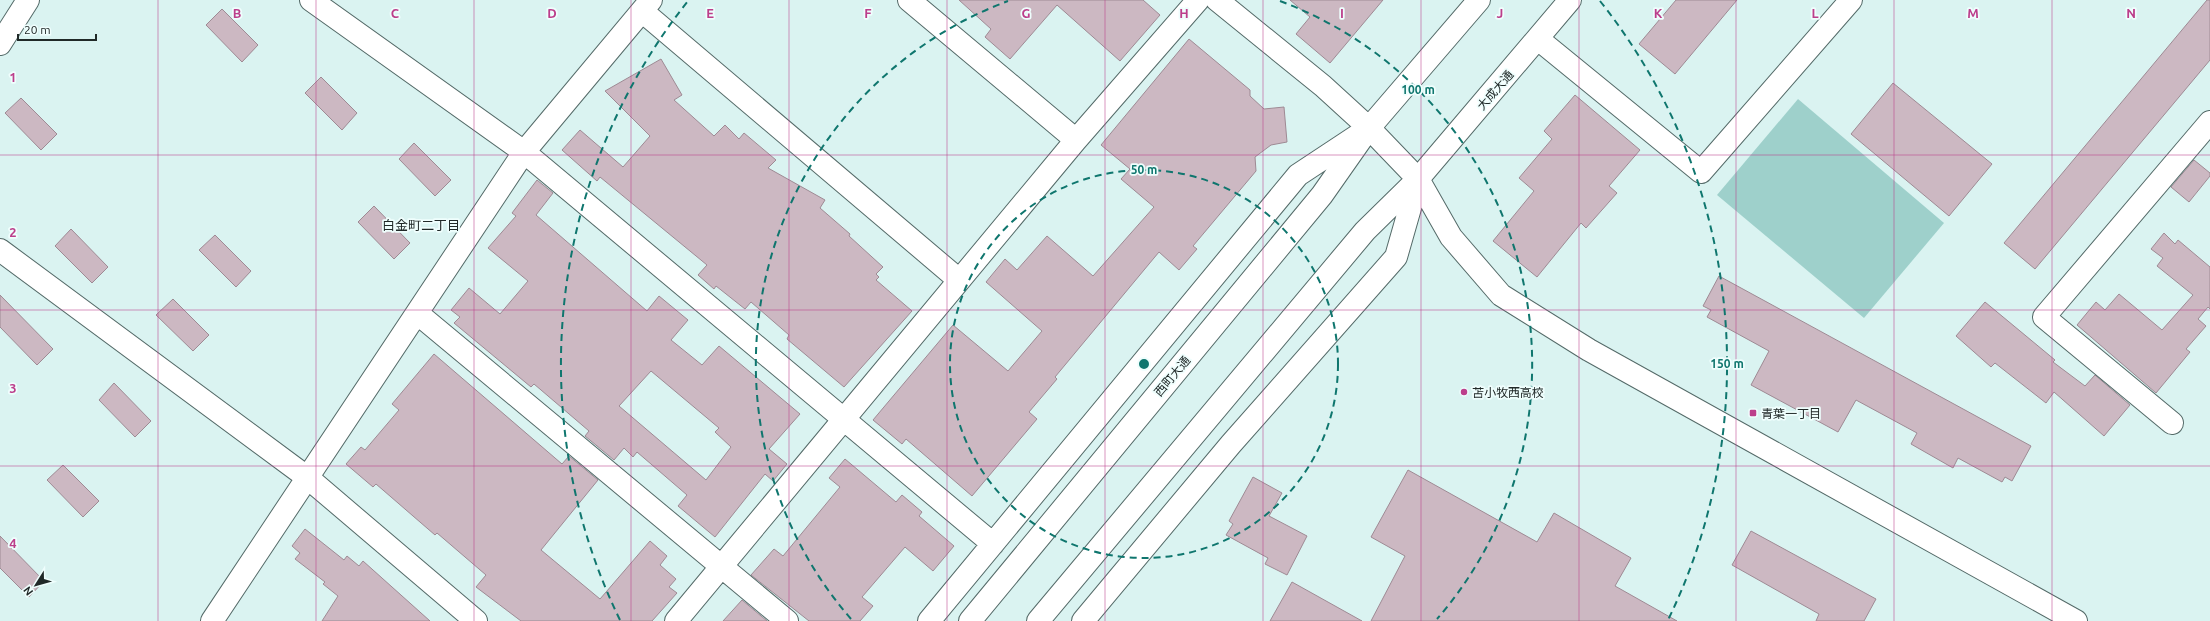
<svg xmlns="http://www.w3.org/2000/svg" width="2210" height="621" viewBox="0 0 2210 621" font-family="Ubuntu,'Noto Sans JP',sans-serif">
<style>
.green{fill:#9ed0cb}
.building{fill:#ccb8c2;stroke:#9e8a94;fill-rule:evenodd}
.lines{fill:none;stroke-linecap:round;stroke-linejoin:round}
.minor-casing{stroke:#546a68;stroke-width:24}
.minor{stroke:#fff;stroke-width:22}
.grid{fill:none;stroke:#bc3e8b;stroke-width:1;stroke-opacity:0.55}
.ring{fill:none;stroke:#0f766e;stroke-width:2;stroke-dasharray:7 5}
.poi-dot{fill:#bc3e8b;stroke:#effefd;stroke-width:1.5}
.labels{text-anchor:middle;dominant-baseline:central;stroke-width:3.5;stroke-linejoin:round;paint-order:stroke}
.street-label{font-size:12px;fill:#202928;stroke:#effefd}
.poi-label{font-size:12px;fill:#202928;stroke:#effefd;text-anchor:start}
.neighbourhood-label{font-size:13px;fill:#202928;stroke:#effefd}
.grid-label{font-size:13px;text-anchor:middle;font-weight:bold;fill:#bc3e8b;stroke:#effefd;stroke-width:3.5;stroke-linejoin:round;paint-order:stroke}
.centre{fill:#0f766e;stroke:#effefd;stroke-width:2}
.ring-label{font-size:12px;text-anchor:middle;font-weight:bold;fill:#0f766e;stroke:#effefd;stroke-width:3.5;stroke-linejoin:round;paint-order:stroke}
</style>
<rect width="100%" height="100%" fill="#daf3f1"/>
<path class="green" d="M1798 99 1944 223 1864 318 1717 195Z"/>
<path class="building" d="M959 0H1143L1160 15 1120 61 1057 5 1010 59 985 37 991 29Z
M1290 0H1383L1330 63 1296 34 1310 17Z
M1676 0H1737L1675 74 1639 44Z
M2207 0H2210V60L2035 269 2004 243Z
M222 9 258 45 242 62 206 25Z
M1189 39 1250 90V96L1264 109 1284 107 1287 142 1271 145 1255 157 1256 171 1193 246 1197 249 1179 270 1159 252 1055 377 1057 379 1029 412 1037 419 972 496 906 439 902 444 873 420 953 325 1008 371 1042 331 986 282 1005 259 1017 270 1047 236 1093 276 1154 207 1121 179 1130 169 1101 145Z
M661 59 682 95 674 100 714 136 725 125 739 139 744 133 776 160 768 168 825 200 820 208 850 234 849 236 883 267 876 274 879 277 876 280 912 311 844 387 787 339 789 335 751 302 745 309 716 286 714 289 698 275 707 265 600 177 597 181 562 150 580 130 623 167 650 136 605 91Z
M321 77 357 113 342 130 305 93Z
M1893 83 1992 164 1949 216 1851 134Z
M1575 95 1640 150 1609 186 1617 193 1586 228 1581 223 1537 277 1493 241 1534 191 1519 178 1552 139 1544 131Z
M21 98 57 134 41 150 5 113Z
M414 143 451 180 435 196 399 159Z
M2194 160 2210 173V176L2189 202 2171 187Z
M537 180 553 193 536 215 647 311 659 296 688 320 671 340 702 365 719 346 800 414 769 449 787 464 773 481 765 474 715 537 678 506 687 495 637 452 633 457 624 448 614 460 585 436 589 431 534 384 531 387 454 323 460 317 451 310 469 288 500 314 528 281 488 248 516 216 512 213ZM651 371 719 428 715 432 731 447 706 480 619 406Z
M374 206 410 243 394 259 358 222Z
M71 229 108 267 92 283 55 246Z
M2164 233 2175 244 2178 240 2210 267V309L2208 307 2198 319 2206 326 2186 349 2190 352 2156 393 2077 325 2096 302 2105 310 2119 294 2162 330 2193 295 2157 266 2163 258 2151 249Z
M215 235 251 271 236 287 199 250Z
M1719 276 2031 446 2012 481 2005 477 2002 482 1958 458 1953 468 1911 444 1917 433 1856 400 1838 432 1751 385 1769 351 1707 317 1711 310 1703 306Z
M0 295 53 349 37 365 0 327Z
M173 299 209 335 193 351 156 315Z
M1985 302 2055 360 2053 362 2085 386 2095 375 2130 405 2104 436 2054 392 2046 403 1995 363 1991 367 1956 336Z
M434 354 562 464 569 456 598 480 541 550 600 599 650 541 667 556 660 565 676 579 669 587 677 593 652 621H521L476 587 486 575 437 533 435 535 376 484 373 487 346 464 361 447 365 450 399 410 392 404Z
M114 383 151 421 135 437 99 400Z
M845 459 896 502 902 495 922 512 919 516 954 546 933 571 905 547 862 597 873 606 860 621H809L751 575 774 549 783 556 840 487 829 478Z
M63 465 99 501 83 517 47 480Z
M1408 470 1537 542 1554 513 1631 558 1615 586 1677 621H1371L1405 556 1371 537Z
M1253 477 1282 493 1269 516 1307 536 1287 575 1265 564 1268 558 1226 535 1233 524 1229 521Z
M305 529 344 560 347 556 359 566 363 561 430 621H322L338 596 323 584 325 582 295 559 300 553 292 546Z
M1751 531 1876 599 1864 621H1816L1819 614 1732 565Z
M0 536 44 581 29 597 0 568Z
M1292 582 1362 621H1270Z
M742 600 767 621H723Z"/>
<g class="lines">
<g class="minor-casing">
<path id="minor" d="M311 0 524 152 993 544
M909 0 1076 140
M1217 0 1323 86 1369 128 1418 179 1451 237 1501 295 1589 350 2076 621
M642 11 959 280
M1538 39 1701 172 1851 0
M0 44 28 0
M0 250 308 478 476 621
M417 313 787 621
M2172 423 2044 317 2210 122
M212 621 524 152 651 0
M676 621 1076 140 1198 0
M929 621 1298 175 1360 134
M970 621 1322 195 1369 128 1479 0
M1038 621 1365 231 1418 179 1570 0
M1083 621 1231 444 1396 257 1418 180"/>
</g>
<use href="#minor" class="minor"/>
</g>
<path class="grid" d="M158 0V621M316 0V621M474 0V621M631 0V621M789 0V621M947 0V621M1105 0V621M1263 0V621M1421 0V621M1579 0V621M1736 0V621M1894 0V621M2052 0V621M0 155H2210M0 310H2210M0 466H2210"/>
<g class="ring">
<circle cx="1144" cy="364" r="194"/>
<path d="M851 619A388 388 0 0 1 1008 1M1280 1A388 388 0 0 1 1437 619"/>
<path d="M620 620A583 583 0 0 1 688 1M1600 1A583 583 0 0 1 1668 620"/>
</g>
<g class="poi-dot">
<circle cx="1464" cy="392" r="4"/>
<rect x="1749" y="409" width="8" height="8" rx="2"/>
</g>
<g class="labels">
<g class="street-label">
<text transform="translate(1495 90) rotate(-49)">大成大通</text>
<text transform="translate(1172 376) rotate(-50)">西町大通</text>
</g>
<g class="poi-label">
<text x="1472" y="392">苫小牧西高校</text>
<text x="1761" y="413">青葉一丁目</text>
</g>
<g class="neighbourhood-label">
<text x="421" y="225">白金町二丁目</text>
</g>
</g>
<g class="grid-label">
<text x="237" y="18">B</text>
<text x="395" y="18">C</text>
<text x="552" y="18">D</text>
<text x="710" y="18">E</text>
<text x="868" y="18">F</text>
<text x="1026" y="18">G</text>
<text x="1184" y="18">H</text>
<text x="1342" y="18">I</text>
<text x="1500" y="18">J</text>
<text x="1658" y="18">K</text>
<text x="1815" y="18">L</text>
<text x="1973" y="18">M</text>
<text x="2131" y="18">N</text>
<text x="13" y="82">1</text>
<text x="13" y="237">2</text>
<text x="13" y="393">3</text>
<text x="13" y="548">4</text>
</g>
<circle cx="1144" cy="364" r="6" class="centre"/>
<g class="ring-label">
<text x="1418" y="94">100 m</text>
<text x="1144" y="174">50 m</text>
<text x="1727" y="368">150 m</text>
</g>
<g transform="translate(36 585) rotate(233)" stroke="#effefd" stroke-width="3" paint-order="stroke">
<path d="M0-3L7 15L0 10L-7 15Z" fill="#202928"/>
<text y="-6" font-size="11" font-weight="bold" text-anchor="middle" fill="#202928">N</text>
</g>
<path d="M18 34v6h78v-6" fill="none" stroke="#202928" stroke-width="2"/>
<text x="24" y="34" font-size="12" fill="#202928" stroke="#effefd" stroke-width="3" paint-order="stroke">20 m</text>
</svg>
